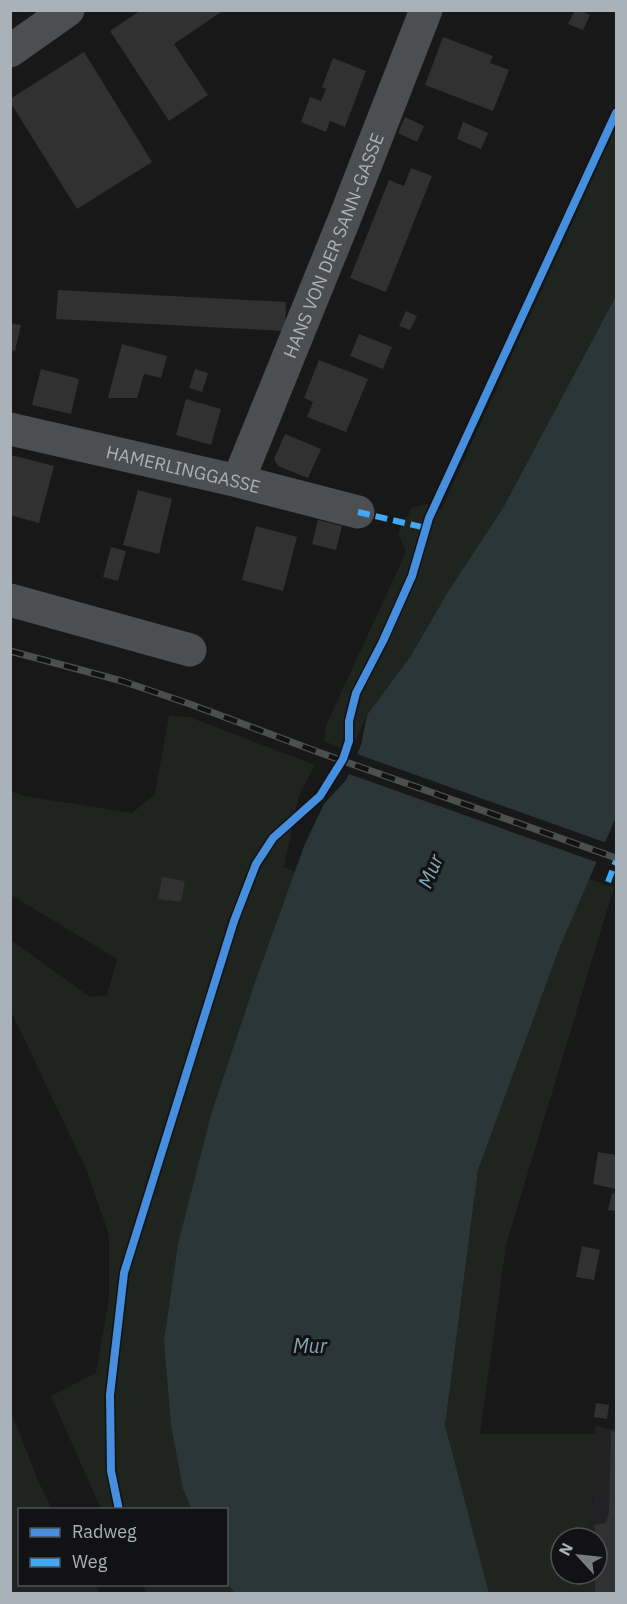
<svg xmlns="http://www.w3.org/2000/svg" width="627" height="1604" viewBox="0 0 627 1604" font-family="'IBM Plex Sans',sans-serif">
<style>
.built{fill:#222224}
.green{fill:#1f251e}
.water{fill:#2b3639}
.pier{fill:#181818}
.building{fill:#313132}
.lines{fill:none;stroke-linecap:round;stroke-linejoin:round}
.minor{stroke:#4c4f51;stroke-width:33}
.rail-casing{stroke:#4c4f4f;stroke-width:7}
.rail{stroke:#121214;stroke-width:4.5;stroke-dasharray:14;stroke-linecap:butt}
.quiet{stroke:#3fa9f5;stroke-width:6;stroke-dasharray:12 6;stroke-linecap:butt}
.cycleway-casing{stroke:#121214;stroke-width:11}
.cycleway{stroke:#468fdf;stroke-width:8}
.labels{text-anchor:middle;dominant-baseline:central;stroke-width:6;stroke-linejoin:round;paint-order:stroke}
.street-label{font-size:18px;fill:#a9b2b8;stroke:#121214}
.water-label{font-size:20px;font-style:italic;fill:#82a7b2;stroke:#121214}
</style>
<rect width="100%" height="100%" fill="#181818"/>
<path class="built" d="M595 1426 616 1430V1593H590V1574H597V1538H591Z"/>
<path class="green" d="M616 127V296L503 508 449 590 410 657 367 715 350 752 324 741 327 723 406 552 398 533 412 508 427 504 441 510Z
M169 716 189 717 315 765 299 795 284 867 295 872 255 982 212 1110 183 1489 192 1509H101L51 1396 96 1373 109 1299V1235L87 1171 11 1011V940L90 997 107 995 117 959 11 895 10 791 24 796 132 813 155 794Z
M589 879 614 887 506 1245 480 1434H595L591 1538H561V1574H590V1593H489L445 1425 478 1170 559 949Z
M10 1408 38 1481 52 1509 20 1510V1584L95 1585 100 1593H11Z
M227 1581 234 1593H147L142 1585 226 1584Z"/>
<path class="water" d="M616 296V817L559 949 478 1170 445 1425 489 1593H234L227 1581 226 1510H192L183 1489 171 1425 164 1342 178 1244 212 1111 255 982 304 846 324 804 346 780 361 745 367 715 410 657 449 590 503 508Z"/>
<path class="pier" d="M354 753 604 842 607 843 599 863 346 773Z"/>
<path class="building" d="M141 10H224L174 44 208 95 169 121 110 31Z
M575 10H580L590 15 583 30 568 24Z
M443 37 493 56 490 63 509 70 493 111 425 85Z
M84 52 152 162 77 209 10 102V99Z
M333 58 366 71 345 127 330 121 326 132 301 122 310 97 321 101 326 89 322 87Z
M405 117 424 126 417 142 398 133Z
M463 122 488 133 481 149 457 139Z
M411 168 432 176 386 292 350 278 389 180 404 186Z
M58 290 286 302 285 331 56 319Z
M406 311 417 316 410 330 399 326Z
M10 323 21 325 15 351 10 350Z
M359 334 392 347 383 369 350 356Z
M122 344 167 356 161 378 144 374 137 398H108Z
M319 360 368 379 346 432 307 417 313 402 304 398Z
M41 369 79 379 71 414 32 405Z
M195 369 208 373 202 392 189 388Z
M186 399 221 409 211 445 176 435Z
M285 434 321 449 308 478 278 466 274 459Z
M11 455 54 466 39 523 10 515Z
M138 490 172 499 159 554 123 545Z
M318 520 342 526 336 550 312 544Z
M256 526 297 537 283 591 242 580Z
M111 547 126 551 118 581 103 577Z
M162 877 185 881 181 902 158 899Z
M598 1152 616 1155V1189L593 1184Z
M612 1193 616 1194V1211L608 1210Z
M582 1246 600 1250 594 1280 576 1277Z
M596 1403 609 1405 607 1419 594 1417Z
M611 1431 616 1432V1594H595V1574H597L595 1525 606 1523 609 1512Z"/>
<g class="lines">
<g class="minor">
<path d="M10 51 68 10"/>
<path id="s1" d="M10 429 238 481 358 512"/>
<path id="s2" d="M238 481 344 220 426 10"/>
<path d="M10 600 190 650"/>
</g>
<g class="rail-casing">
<path id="rail" d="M10 651 122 681 187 703 318 752 616 858"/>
</g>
<use href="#rail" class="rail"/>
<path class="quiet" d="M358 512 426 528
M608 882 616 861"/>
<g class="cycleway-casing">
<path id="cycleway" d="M119 1510 111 1471 110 1395 124 1273 234 921 256 864 273 838 320 796 343 759 349 741V721L356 693 383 641 412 576 429 518 616 113"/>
</g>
<use href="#cycleway" class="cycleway"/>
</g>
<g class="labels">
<g class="street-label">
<text stroke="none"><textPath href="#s2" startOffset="254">HANS VON DER SANN-GASSE</textPath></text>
<text stroke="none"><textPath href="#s1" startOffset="178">HAMERLINGGASSE</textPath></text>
</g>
<g class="water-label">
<text transform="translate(430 871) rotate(-68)">Mur</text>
<text x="310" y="1345">Mur</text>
</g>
</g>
<rect width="627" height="1604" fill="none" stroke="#a9b2b8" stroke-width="24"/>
<rect x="18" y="1508" width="210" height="78" fill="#121214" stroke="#4e5256" stroke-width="1.5"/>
<rect x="30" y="1528" width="30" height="9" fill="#468fdf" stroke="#4e5256" stroke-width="1.5"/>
<text x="72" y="1538" font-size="18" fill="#a9b2b8">Radweg</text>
<rect x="30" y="1558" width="30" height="9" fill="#3fa9f5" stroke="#4e5256" stroke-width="1.5"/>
<text x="72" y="1568" font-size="18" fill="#a9b2b8">Weg</text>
<g transform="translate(579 1556) rotate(297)"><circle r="28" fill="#121214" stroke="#4e5256" stroke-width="1.5"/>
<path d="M0-4.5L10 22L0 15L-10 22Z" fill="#767c80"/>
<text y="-9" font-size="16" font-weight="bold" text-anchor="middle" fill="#a9b2b8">N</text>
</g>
</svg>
